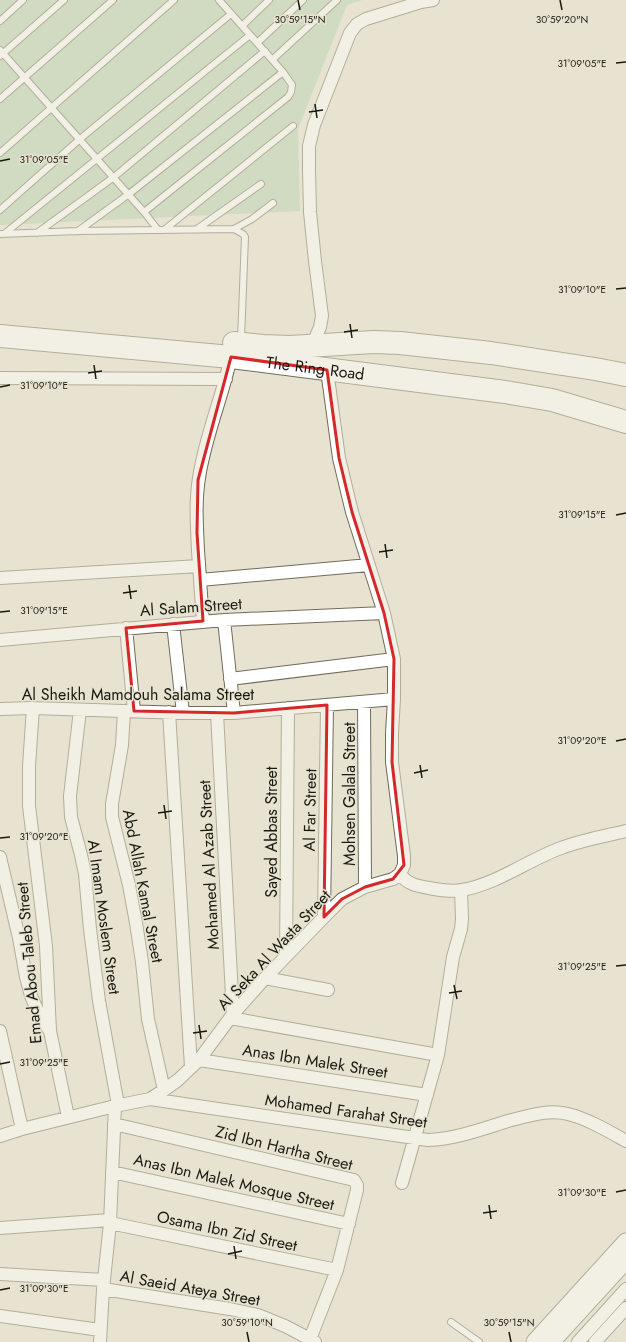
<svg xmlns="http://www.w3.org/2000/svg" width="626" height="1342" viewBox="0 0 626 1342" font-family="Jost,sans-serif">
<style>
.green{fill:#b4d0b0}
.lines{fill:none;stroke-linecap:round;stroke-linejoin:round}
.lane-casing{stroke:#706c5b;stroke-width:8}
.street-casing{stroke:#706c5b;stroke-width:14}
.secondary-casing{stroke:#706c5b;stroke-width:19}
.highway-casing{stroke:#706c5b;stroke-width:24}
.lane{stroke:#fff;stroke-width:6}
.street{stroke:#fff;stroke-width:12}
.secondary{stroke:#fff;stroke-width:17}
.highway{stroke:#fff;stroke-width:22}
.marked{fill:none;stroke:#d62828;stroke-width:3;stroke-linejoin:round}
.ticks{fill:none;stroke:#1a1912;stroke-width:1.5}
.labels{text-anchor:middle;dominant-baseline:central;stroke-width:3;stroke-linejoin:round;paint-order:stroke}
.street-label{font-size:16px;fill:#1a1912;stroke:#e7e3d0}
.ticks-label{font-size:10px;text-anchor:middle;fill:#1a1912;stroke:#e7e3d0;stroke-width:3;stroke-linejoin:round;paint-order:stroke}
</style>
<rect width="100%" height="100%" fill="#e7e3d0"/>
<path class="green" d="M0 0H362L347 5 298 129 300 211 0 225Z"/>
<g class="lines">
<g class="lane-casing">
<path id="lane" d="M0 21 23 0
M242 26 269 0
M257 43 303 0
M0 50 144 212 158 230
M0 56 64 0
M272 60 337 0
M0 99 113 0
M0 153 174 0
M0 210 80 139 231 14
M144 212 288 97 291 92 292 85 283 72 219 0
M197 229 261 184
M234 229 243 234 245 237 241 339
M164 230 293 126
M78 231 129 194 283 72
M37 233 114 177 265 51
M0 234 78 231 234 229 252 219 273 203
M4 234 250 35
M451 1322 479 1342"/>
</g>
<g class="street-casing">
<path id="street" d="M312 346 320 327 322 316 315 261 310 212 309 170V146L314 125 350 33 357 24 366 19 421 2 433 0
M0 378 226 379
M0 578 199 566
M200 580 369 565
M224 620 234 713
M203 621C201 598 200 575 198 551 197 527 195 502 199 478 205 437 222 398 231 357
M173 624 183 713
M126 628 134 711
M0 640 224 620 384 613
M230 679 394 659
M364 702 365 887
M33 708 29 766V806L46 946 50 1031 68 1117
M0 709 33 708 183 713H234L394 699
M80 710 70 796 71 817 81 855 85 874 90 929 99 1001 118 1105
M124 711 122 745 112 804V817L129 885 136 923 142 962 148 1019 164 1090
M169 712 191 1067
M217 713 233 1014
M0 857 19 938 26 977 31 996 39 1014 49 1030
M400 874C407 884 417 886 429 888 440 890 451 892 462 890 497 884 528 860 561 848 582 840 604 836 626 831
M324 917 327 705
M286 956 288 708
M265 978 328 990
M230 1018 438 1055
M0 1031 22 1129
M199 1060 427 1095
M150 1099 428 1140C456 1139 482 1129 508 1121 528 1116 548 1109 568 1114 588 1119 608 1131 626 1141
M114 1124 354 1180 357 1185V1190L337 1270 310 1339 308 1342
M0 1136 22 1129 115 1106 150 1099 164 1090 178 1080 199 1060 233 1014 265 978 324 917 342 899 365 887 393 879 400 874 404 865V856L392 762V733L394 699V659L384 613 352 512 339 458 327 370
M112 1172 349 1224
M402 1183 438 1055 453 957 461 929 462 919 461 890
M110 1223 337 1270
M0 1228 110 1220
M0 1274 104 1280
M103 1289 230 1309 258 1315 285 1326 310 1339 315 1342
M0 1316 100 1330
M100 1342 103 1289 110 1223 115 1106
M578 1342 626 1289
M595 1342 626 1308"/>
</g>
<g class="secondary-casing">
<path id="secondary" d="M535 1342 626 1242
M551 1342 626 1260"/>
</g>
<g class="highway-casing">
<g id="highway">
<path id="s1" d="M0 336 231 357 505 392 552 400 626 422"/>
<path d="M234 343 263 346 290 347 374 342 400 343 491 353 595 369 626 375"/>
</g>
</g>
<use href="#lane" class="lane"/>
<use href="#street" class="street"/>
<use href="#secondary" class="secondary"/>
<use href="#highway" class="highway"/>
</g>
<path d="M0 0H626V1342H0ZM231 357 327 370 339 458 352 512 384 613 394 659 392 762 404 865 393 879 365 887 342 899 324 917 327 705 234 713 134 711 126 628 203 621 197 533 198 480Z" fill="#e7e3d0" fill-opacity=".55" fill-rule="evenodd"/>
<path class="marked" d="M231 357 327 370 339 458 352 512 384 613 394 659 392 762 404 865 393 879 365 887 342 899 324 917 327 705 234 713 134 711 126 628 203 621 197 533 198 480Z"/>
<path class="ticks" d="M298 0 300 10M560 0 562 10M616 63 626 62M315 104 317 118M309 112 323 110M0 161 10 159M616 289 626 288M350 324 352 338M344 332 358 330M94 365 96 379M88 373 102 371M0 387 10 385M616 515 626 513M385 544 387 558M379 552 393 550M129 585 131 599M123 593 137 591M0 612 10 611M616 741 626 739M420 765 422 778M414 773 428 770M164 805 166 819M158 813 172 811M0 838 10 837M616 966 626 965M454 985 457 999M449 993 462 991M199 1025 201 1039M193 1033 207 1031M0 1064 10 1062M616 1192 626 1190M489 1205 491 1219M483 1213 497 1211M234 1246 236 1259M228 1254 242 1251M0 1290 10 1288M247 1332 249 1342M509 1332 511 1342"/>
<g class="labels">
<g class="street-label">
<text stroke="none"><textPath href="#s1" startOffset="317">The Ring Road</textPath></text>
<text transform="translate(191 607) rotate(-4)">Al Salam Street</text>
<text x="138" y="694">Al Sheikh Mamdouh Salama Street</text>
<text transform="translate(349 794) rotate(-90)">Mohsen Galala Street</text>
<text transform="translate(310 810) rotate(-89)">Al Far Street</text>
<text transform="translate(271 832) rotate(-90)">Sayed Abbas Street</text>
<text transform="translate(209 865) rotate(-93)">Mohamed Al Azab Street</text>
<text transform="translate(143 886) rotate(79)">Abd Allah Kamal Street</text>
<text transform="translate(104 917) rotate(82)">Al Imam Moslem Street</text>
<text transform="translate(274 950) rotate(-47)">Al Seka Al Wasta Street</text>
<text transform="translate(29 963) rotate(-95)">Emad Abou Taleb Street</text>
<text transform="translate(315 1061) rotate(9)">Anas Ibn Malek Street</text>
<text transform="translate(346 1111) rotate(8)">Mohamed Farahat Street</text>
<text transform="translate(284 1148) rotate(14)">Zid Ibn Hartha Street</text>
<text transform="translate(234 1182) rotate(13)">Anas Ibn Malek Mosque Street</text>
<text transform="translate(227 1231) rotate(12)">Osama Ibn Zid Street</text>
<text transform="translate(190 1288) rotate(10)">Al Saeid Ateya Street</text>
</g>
</g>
<g class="ticks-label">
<text x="562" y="23">30°59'20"N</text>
<text x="300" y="23">30°59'15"N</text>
<text x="582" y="67">31°09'05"E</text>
<text x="44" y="163">31°09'05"E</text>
<text x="582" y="293">31°09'10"E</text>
<text x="44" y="389">31°09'10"E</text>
<text x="582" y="518">31°09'15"E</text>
<text x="44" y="614">31°09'15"E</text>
<text x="582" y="744">31°09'20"E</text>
<text x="44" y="840">31°09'20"E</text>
<text x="582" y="970">31°09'25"E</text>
<text x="44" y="1066">31°09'25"E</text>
<text x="582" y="1196">31°09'30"E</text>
<text x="44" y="1292">31°09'30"E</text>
<text x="247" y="1326">30°59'10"N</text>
<text x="509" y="1326">30°59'15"N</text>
</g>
</svg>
